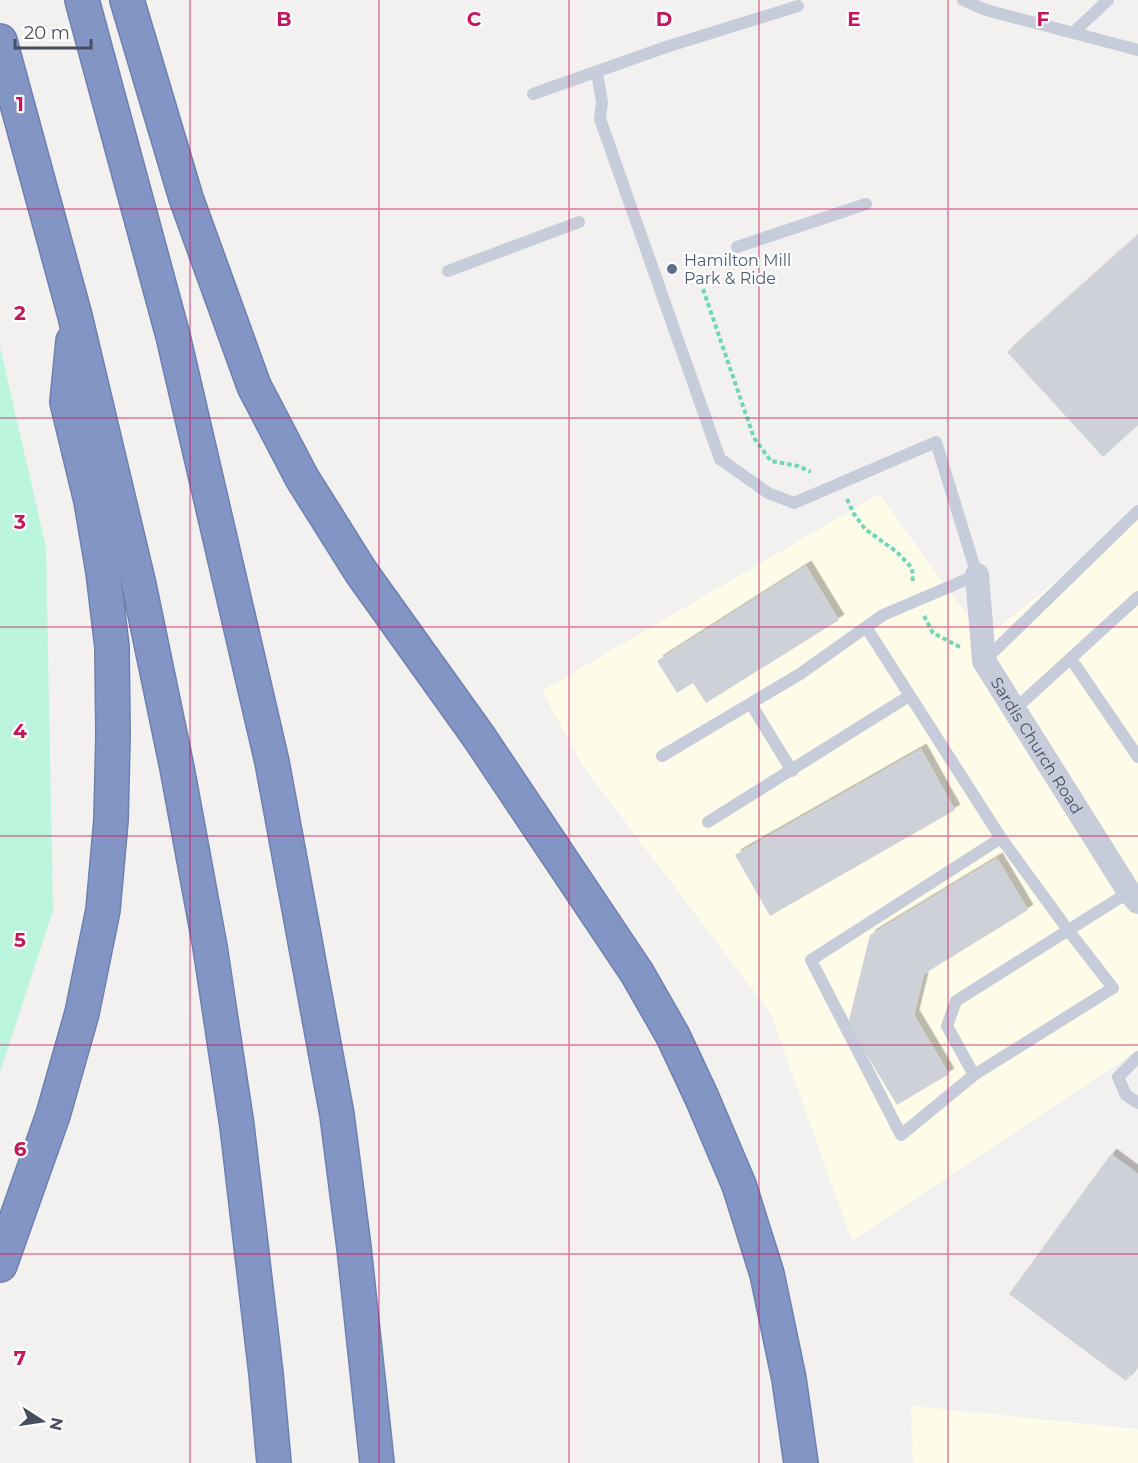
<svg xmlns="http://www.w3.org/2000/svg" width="1138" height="1463" viewBox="0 0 1138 1463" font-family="Montserrat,sans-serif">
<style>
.commercial{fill:#fefce9}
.green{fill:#bbf5dd}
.building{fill:#cfd1d8;filter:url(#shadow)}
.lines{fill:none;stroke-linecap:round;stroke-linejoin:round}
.highway-casing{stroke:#6e80b0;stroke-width:36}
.path{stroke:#6ed7b8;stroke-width:4;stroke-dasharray:4.5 3;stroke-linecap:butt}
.lane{stroke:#c6ccda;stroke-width:12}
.street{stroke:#c6ccda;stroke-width:24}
.highway{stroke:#8395c4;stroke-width:33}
.grid{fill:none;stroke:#c2185b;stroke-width:1.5;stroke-opacity:0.55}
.service-dot{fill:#5c6f8a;stroke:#fff;stroke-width:2}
.labels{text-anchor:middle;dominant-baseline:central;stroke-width:4.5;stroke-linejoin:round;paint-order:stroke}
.service-label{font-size:16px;fill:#4e5e75;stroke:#fff;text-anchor:start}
.street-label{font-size:16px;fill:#464e60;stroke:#fff}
.grid-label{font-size:20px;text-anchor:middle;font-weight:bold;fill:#c2185b;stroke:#fff;stroke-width:4.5;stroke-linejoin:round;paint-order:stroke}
</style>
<defs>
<filter id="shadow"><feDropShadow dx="5.5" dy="-5.5" stdDeviation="0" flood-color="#0004"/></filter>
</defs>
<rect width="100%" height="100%" fill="#f3f1f0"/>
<path class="commercial" d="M879 494 984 639 1138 516V1050L852 1241 771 1014 583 766 542 691Z
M911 1406 1138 1429V1463H913Z"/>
<path class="green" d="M0 347 46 547 53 911 0 1072Z"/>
<path class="building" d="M1138 235V425L1103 457 1007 352Z
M806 566 839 620 706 703 693 683 677 693 657 661Z
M921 749 955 810 770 916 735 855Z
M997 858 1028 910 924 974 914 1015 949 1074 897 1105 848 1024 870 935Z
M1111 1154 1138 1174V1365L1126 1381 1009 1294Z"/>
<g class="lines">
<g class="highway-casing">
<path id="highway" d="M82 0 173 336 272 762 337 1115 354 1248 377 1463
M127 0 186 198 254 386 302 478 361 572 479 737 637 973 673 1036 702 1098 739 1185 767 1274 789 1379 801 1463
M0 41 75 316 139 585 177 768 210 947 237 1126 266 1374 274 1463
M0 1265 53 1115 82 1013 103 910 111 820 113 736 112 647 103 572 91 501 67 402 73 341"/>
</g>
<path class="path" d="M703 289 754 438 771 461 798 466 811 472
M847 499 854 514 865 529 897 552 912 568 913 584
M924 616 933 633 960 647"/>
<path class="lane" d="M963 0 986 10 1138 50
M1073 33 1108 0
M597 73 602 102 600 119 720 459 768 493 794 503 936 442 977 575 883 615 800 674 662 756
M533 94 666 47 798 6
M737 247 866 204
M448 271 579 222
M866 627 1001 838 1068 930 1113 988 974 1075 947 1026 956 1001 1129 892
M1071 659 1138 757
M984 661 1138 511
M751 704 792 771
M1015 709 1138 597
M708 822 909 696
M1138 1057 1118 1077 1126 1095 1138 1103
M974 1075 901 1135 811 960 1001 838"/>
<path class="street" id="s1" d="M977 575 984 661 1129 892 1138 902"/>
<use href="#highway" class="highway"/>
</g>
<path class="grid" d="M190 0V1463M379 0V1463M569 0V1463M759 0V1463M948 0V1463M0 209H1138M0 418H1138M0 627H1138M0 836H1138M0 1045H1138M0 1254H1138"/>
<circle class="service-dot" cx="672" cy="269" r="6"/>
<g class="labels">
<g class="service-label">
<text x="684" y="260">Hamilton Mill<tspan x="684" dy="18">Park &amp; Ride</tspan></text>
</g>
<g class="street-label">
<text stroke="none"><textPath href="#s1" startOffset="186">Sardis Church Road</textPath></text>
</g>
</g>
<g class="grid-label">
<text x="284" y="26">B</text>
<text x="474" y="26">C</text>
<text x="664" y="26">D</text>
<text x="854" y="26">E</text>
<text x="1043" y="26">F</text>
<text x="20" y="111">1</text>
<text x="20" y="320">2</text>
<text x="20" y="529">3</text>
<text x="20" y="738">4</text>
<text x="20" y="947">5</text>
<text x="20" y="1156">6</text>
<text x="20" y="1365">7</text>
</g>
<g transform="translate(42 1421) rotate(102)" stroke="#ffffff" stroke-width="4.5" paint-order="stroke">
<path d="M0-4.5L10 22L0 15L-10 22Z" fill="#464e60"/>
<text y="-9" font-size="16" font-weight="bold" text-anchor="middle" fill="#464e60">N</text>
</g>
<path d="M15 39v9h76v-9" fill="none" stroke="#464e60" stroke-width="3"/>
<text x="24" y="39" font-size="18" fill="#464e60" stroke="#ffffff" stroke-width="4.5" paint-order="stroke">20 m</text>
</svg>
